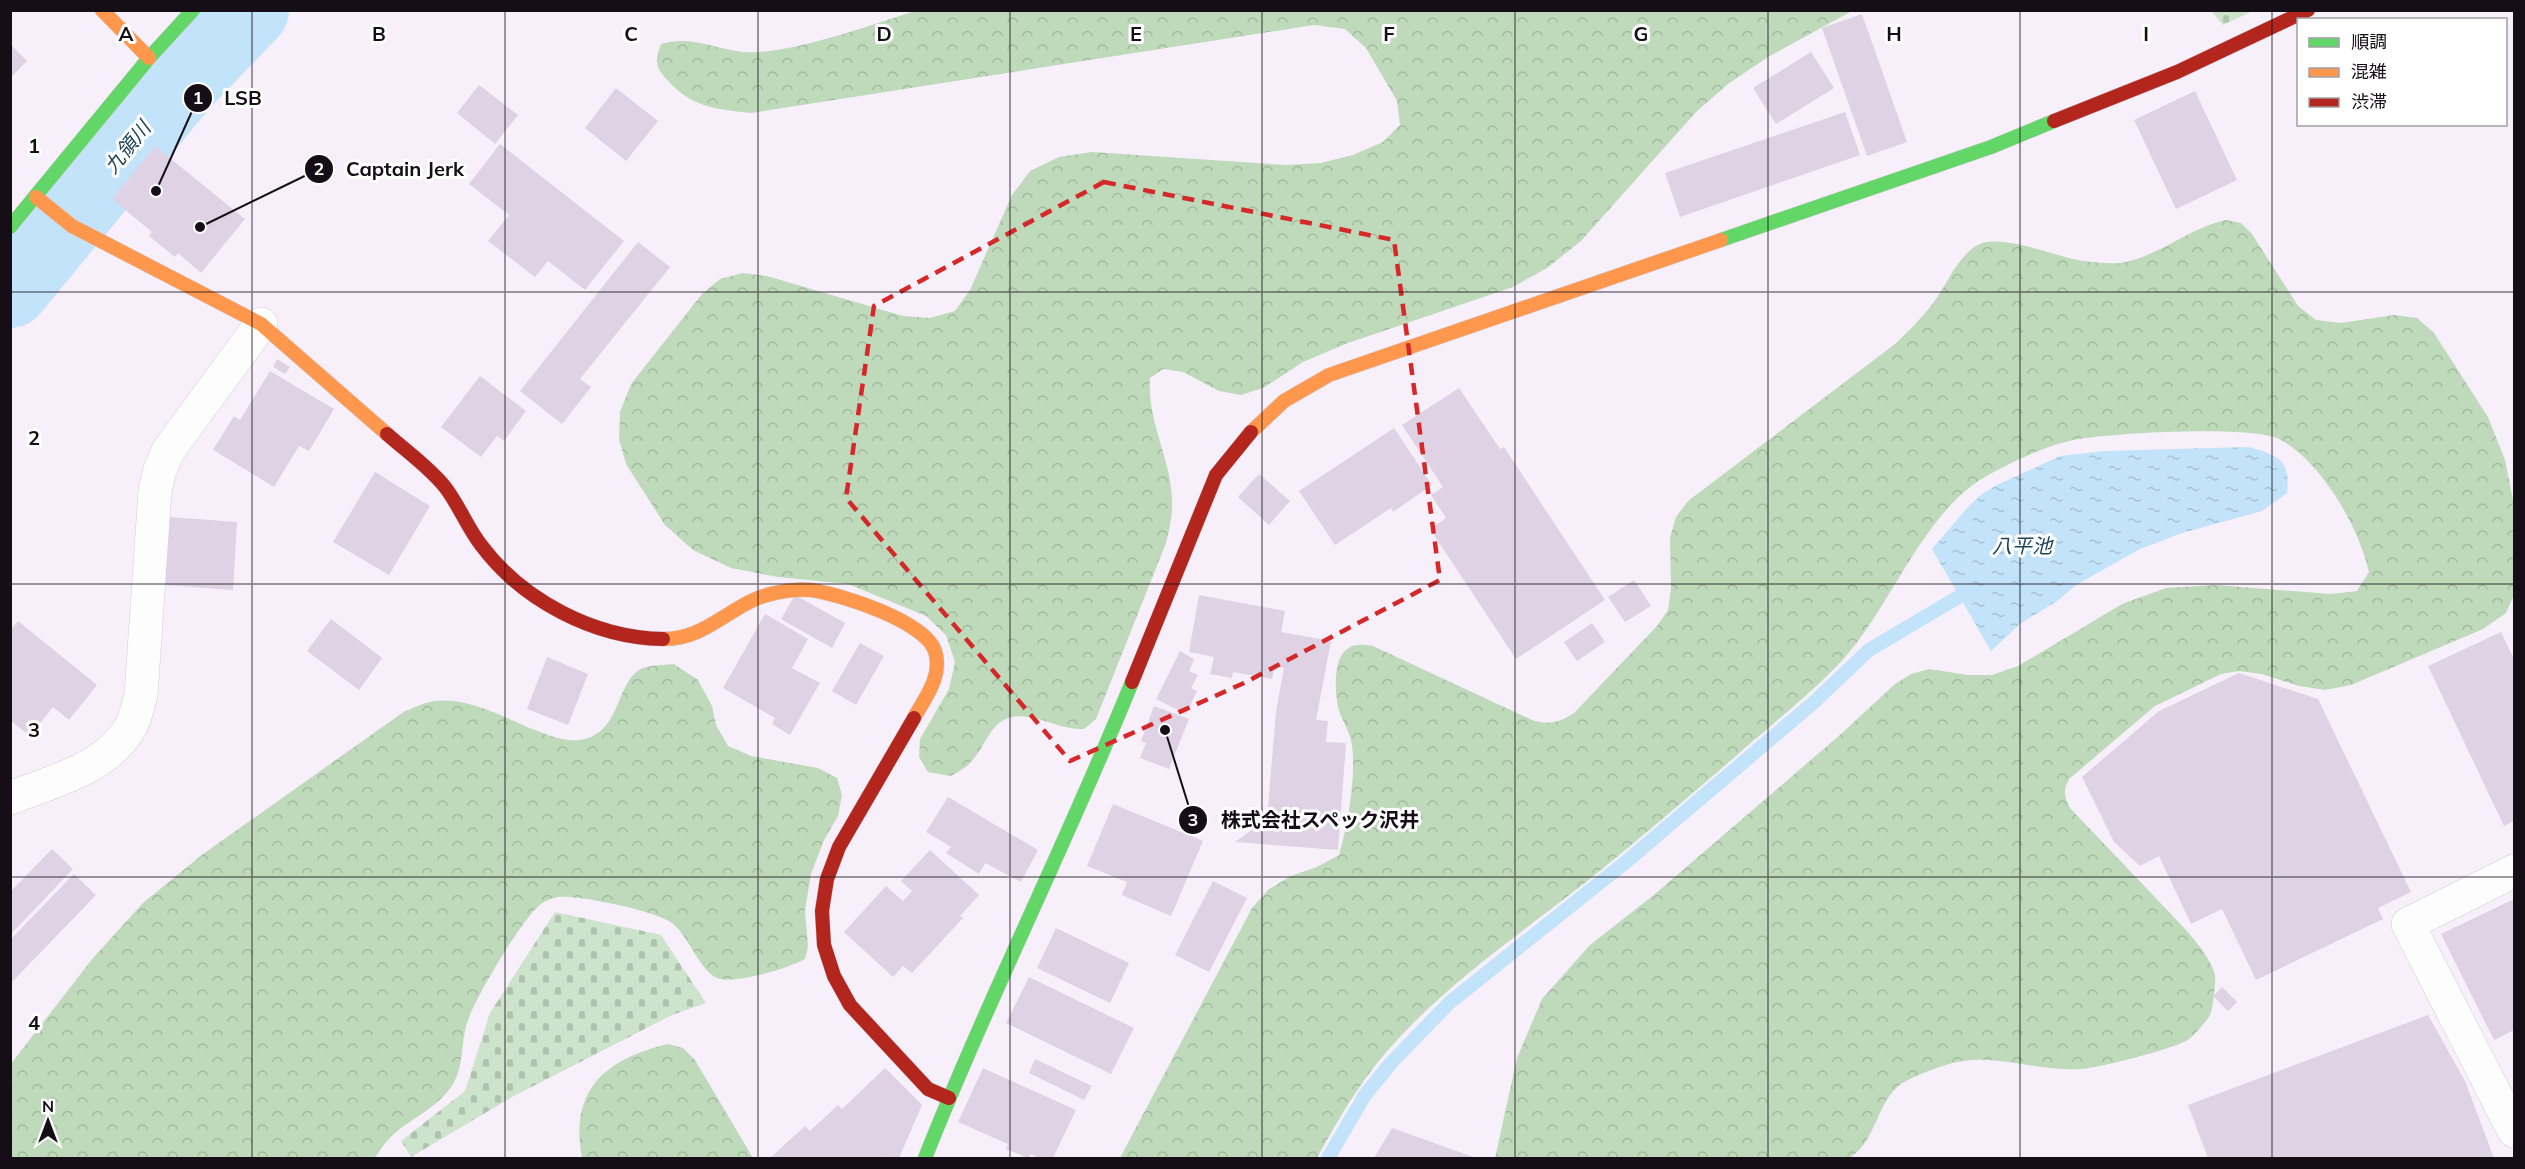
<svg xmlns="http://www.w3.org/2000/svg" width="2525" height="1169" viewBox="0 0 2525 1169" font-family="Mulish,'Noto Sans JP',sans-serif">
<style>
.forest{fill:url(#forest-crowns)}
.cemetery{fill:url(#cemetery-stones)}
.water{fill:url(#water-ripples)}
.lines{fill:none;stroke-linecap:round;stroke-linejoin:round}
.stream{stroke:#c2e3f9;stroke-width:14}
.river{stroke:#c2e3f9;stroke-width:78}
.building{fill:#dfd2e4}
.street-casing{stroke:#d4cdd7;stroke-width:34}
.fast-casing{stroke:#d4cdd7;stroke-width:15}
.slow-casing{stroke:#d4cdd7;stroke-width:15}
.jam-casing{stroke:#d4cdd7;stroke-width:15}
.street{stroke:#fefdfe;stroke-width:33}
.fast{stroke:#63d668;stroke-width:14}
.slow{stroke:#ff974d;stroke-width:14}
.jam{stroke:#b3261e;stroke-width:14}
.marked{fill:none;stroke:#d62828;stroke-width:4.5;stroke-dasharray:12 8;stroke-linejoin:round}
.grid{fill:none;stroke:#150e17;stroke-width:1.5;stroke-opacity:0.55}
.labels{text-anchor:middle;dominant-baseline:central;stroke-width:6;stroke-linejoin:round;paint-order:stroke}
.water-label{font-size:20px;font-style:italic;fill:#1c4357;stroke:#fff}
.grid-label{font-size:20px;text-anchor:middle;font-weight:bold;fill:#150e17;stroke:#fff;stroke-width:6;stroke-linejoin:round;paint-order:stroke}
.leader{fill:none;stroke:#150e17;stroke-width:2}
.callout-dot{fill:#150e17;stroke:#fff;stroke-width:2}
.mark-label{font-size:18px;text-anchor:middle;font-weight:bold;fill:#fff}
.callout-label{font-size:20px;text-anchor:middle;font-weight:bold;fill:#150e17;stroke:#fff;stroke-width:6;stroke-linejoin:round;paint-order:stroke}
</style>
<defs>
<pattern id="forest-crowns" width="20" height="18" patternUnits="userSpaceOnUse" patternTransform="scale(1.5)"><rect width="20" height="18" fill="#bedaba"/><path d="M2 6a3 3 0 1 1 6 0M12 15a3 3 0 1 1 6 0" fill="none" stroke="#a2ba9f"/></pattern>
<pattern id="cemetery-stones" width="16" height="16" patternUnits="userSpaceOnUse" patternTransform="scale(1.5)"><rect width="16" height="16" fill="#cde3cb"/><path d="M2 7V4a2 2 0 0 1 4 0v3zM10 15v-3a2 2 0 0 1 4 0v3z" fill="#afc2ae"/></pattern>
<pattern id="water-ripples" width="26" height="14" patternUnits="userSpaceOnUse" patternTransform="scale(1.5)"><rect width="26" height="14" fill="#c2e3f9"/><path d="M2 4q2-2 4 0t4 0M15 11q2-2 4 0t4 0" fill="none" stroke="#a6c2d5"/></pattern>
</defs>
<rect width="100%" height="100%" fill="#f7f0fa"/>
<path class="forest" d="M919 10 1852 11 1768 57 1728 84 1696 112 1581 241 1547 268 1513 287 1348 343 1303 362 1263 388 1241 395 1219 391 1183 372 1163 369 1150 378C1147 420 1170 457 1172 497 1173 513 1170 528 1166 543L1096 719 1084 729C1061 729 1050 721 1029 717 988 711 990 746 967 766 962 770 956 773 951 776L928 772 919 757 920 739 949 689 955 662 946 635 926 616 848 584 778 577 731 568 693 550 665 525 626 464 619 439 620 412 631 384 702 294 720 279 743 273 767 276 903 316 930 318 955 311 970 290 1012 195 1030 171 1059 157 1092 152 1285 165 1321 163 1353 155 1383 142 1400 125 1397 101 1366 48 1345 29 1314 25 751 113C718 109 697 109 672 85 657 70 653 64 661 44 695 33 724 55 759 52 810 48 869 25 919 10Z
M2226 220 2241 223 2252 234 2298 306 2316 320 2341 323 2394 315 2417 318 2434 333 2488 417 2505 460 2514 505V595L2506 613 2483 629 2351 685 2325 690 2299 686 2262 674 2239 671 2221 674 2155 706 2069 779C2063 790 2064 797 2070 808 2097 836 2124 865 2151 893 2169 913 2209 949 2215 975 2216 980 2213 1010 2210 1015 2206 1022 2196 1033 2189 1039 2178 1048 2098 1068 2081 1069 2042 1072 1999 1055 1963 1061 1944 1064 1925 1072 1908 1080 1876 1095 1880 1137 1850 1158H1495L1517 1058 1542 999 1590 945 1655 894 1841 734 1895 684 1911 674 1929 669 1968 675H1992L2018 666 2122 604 2166 588 2216 585 2331 594 2357 591 2369 572C2359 527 2321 461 2279 439 2251 425 2113 433 2079 439 2050 444 2018 459 1992 473 1922 508 1891 612 1836 667 1802 701 1764 731 1728 763 1682 802 1637 841 1590 879 1520 934 1441 987 1383 1056 1357 1087 1336 1123 1317 1158H1120L1252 908 1269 889 1291 876 1317 867 1339 855C1348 825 1356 777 1352 745 1350 732 1343 722 1339 711 1335 696 1332 660 1347 649 1355 643 1364 645 1373 646L1532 720C1549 725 1559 723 1574 713L1657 626 1668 610 1671 588 1670 538 1676 517 1688 501 1895 344C1911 329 1925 315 1938 296 1950 278 1957 259 1976 246 1997 231 2059 258 2083 261 2094 262 2109 264 2120 263 2159 257 2188 228 2226 220Z
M674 664 698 680 712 706 716 725 728 746 751 756 818 768 837 778 842 795 838 816 824 840 811 874 805 910 808 947 805 959C789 968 734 985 717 978 699 970 689 936 672 923 657 911 576 894 558 897 553 898 545 901 541 904 523 917 473 1001 467 1023 461 1042 464 1066 453 1084 437 1110 407 1119 388 1140 383 1145 379 1152 375 1158H11L10 1065 93 958 143 903 203 854 405 711C412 709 419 705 426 703 462 693 502 717 535 730 548 735 564 742 579 740 624 735 614 676 646 667 655 665 665 665 674 664Z
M668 1044 683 1048 695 1060 753 1158H582C569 1090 605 1059 668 1044Z"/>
<path class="cemetery" d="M2211 11H2253L2223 25Z
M555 912 661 935 706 1003 672 1015 512 1097 411 1157 401 1141 465 1091 490 1013Z"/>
<path class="water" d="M2248 447C2278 455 2291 460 2287 493L2262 511 2182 533 2140 549 2076 585 2057 601 2020 624 1991 651 1932 549 1969 506 1982 494 1997 485 2060 456 2105 451Z"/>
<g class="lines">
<path class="stream" d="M1328 1158 1365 1095 1391 1063 1449 1003 1627 861 1813 703 1869 650 1960 596"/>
<path class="river" d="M10 289 179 84 250 10"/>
</g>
<path class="building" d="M1862 14 1907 142 1867 156 1822 28Z
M10 44 27 61 10 78Z
M1811 52 1834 88 1776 124 1753 88Z
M479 85 518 115 495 144 457 113Z
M616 88 658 121 626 161 585 128Z
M2195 91 2237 180 2176 209 2134 120Z
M1845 112 1860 155 1680 217 1665 173Z
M500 144 624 241 585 290 548 261 535 277 488 241 509 215 469 184Z
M155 146 245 219 201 273 178 253 175 257 149 236 152 232 112 199Z
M638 242 670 267 580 379 591 387 562 424 520 391Z
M277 359 290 367 285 374 273 367Z
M270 371 334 409 309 451 299 446 274 487 213 450 234 416 240 420Z
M480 376 526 411 504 441 497 436 481 457 441 427Z
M1459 388 1500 449 1504 447 1605 600 1516 659 1430 529 1446 518 1431 495 1443 487 1402 425Z
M1394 428 1432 485 1393 512 1391 508 1335 545 1299 491Z
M375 472 430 506 389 575 333 542Z
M1259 474 1290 501 1269 525 1238 497Z
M170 517 237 522 233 590 165 585Z
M1634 580 1651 606 1625 622 1608 597Z
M795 595 845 623 832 648 781 619Z
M1199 595 1285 611 1281 632 1331 641 1316 720 1328 721 1326 742 1346 743 1338 850 1235 842 1267 819 1276 711 1284 668 1275 666 1272 679 1233 672 1232 678 1210 674 1214 657 1189 652Z
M765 614 808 639 792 668 820 683 790 735 772 724 775 718 723 688Z
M331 619 382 658 359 690 307 651Z
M18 621 97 685 69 720 53 707 30 736 10 720V630Z
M1592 623 1605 642 1577 661 1564 642Z
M2501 632 2514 659V821L2504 826 2428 666Z
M860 643 884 656 856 705 832 691Z
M1180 651 1194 659 1189 671 1198 675 1191 688 1197 691 1186 714 1156 699Z
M547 657 588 674 568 725 527 709Z
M2239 673 2318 699 2411 892 2378 908 2383 919 2256 980 2222 909 2191 924 2159 856 2140 866 2114 842 2082 777 2159 711Z
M1154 706 1189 719 1169 769 1140 758 1146 743 1141 741Z
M948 797 1038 850 1021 882 985 863 979 874 946 853 951 847 926 832Z
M1113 804 1203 841 1171 916 1122 895 1127 882 1087 866Z
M52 849 73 869 10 935V892Z
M930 850 979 895 960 916 963 918 912 973 903 966 893 977 844 932 886 886 903 901 912 891 901 881Z
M74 874 96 895 13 981 10 978V940Z
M1213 881 1247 898 1209 972 1175 955Z
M2514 899V1030L2494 1040 2441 934Z
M1056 928 1129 963 1110 1003 1037 968Z
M1029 977 1134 1028 1111 1074 1006 1023Z
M2222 987 2237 1002 2228 1011 2213 996Z
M2428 1015 2465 1081 2494 1158H2208L2188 1105Z
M1035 1059 1092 1086 1084 1100 1029 1073Z
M885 1068 922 1105 899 1158H888L886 1156 883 1158H770L805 1126 810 1131 838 1105 842 1109Z
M983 1068 1076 1110 1053 1158H1039L1031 1154 1028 1158 1006 1149 1008 1144 958 1122Z
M1392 1128 1476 1158H1374Z"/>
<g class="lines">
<g class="street-casing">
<path id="street" d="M10 798C53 781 107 769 131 726 136 717 138 705 141 695L155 491 160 470 168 451 261 324
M2514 871 2408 924 2514 1131"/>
</g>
<g class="fast-casing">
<path id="fast" d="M10 227 149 58 193 10
M1721 240 1991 147 2054 121
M925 1158C989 997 1067 842 1132 682"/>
</g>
<g class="slow-casing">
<path id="slow" d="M102 10 149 58
M36 197 72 226 261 324 387 434
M1251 432 1284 401 1329 375 1721 240
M663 639C708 640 733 601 775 593 787 590 799 589 811 590 840 594 925 621 935 651 943 676 925 698 914 718"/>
</g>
<g class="jam-casing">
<path id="jam" d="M2054 121 2177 72 2308 10
M387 434C406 451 429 467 445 487 459 505 467 527 481 545 522 600 594 638 663 639
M1132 682 1216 475 1251 432
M914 718 839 847 827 879 822 911 824 945 834 976 850 1005 928 1089 949 1098"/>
</g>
<use href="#street" class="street"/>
<use href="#fast" class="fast"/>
<use href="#slow" class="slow"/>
<use href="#jam" class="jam"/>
</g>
<path class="marked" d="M1104 182 1394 240 1440 580 1244 683 1070 761 846 498 874 306Z"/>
<path class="grid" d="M252 10V1158M505 10V1158M758 10V1158M1010 10V1158M1262 10V1158M1515 10V1158M1768 10V1158M2020 10V1158M2272 10V1158M10 292H2514M10 584H2514M10 877H2514"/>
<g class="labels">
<g class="water-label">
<text transform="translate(127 147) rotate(-51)">九領川</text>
<text x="2022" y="545">八平池</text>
</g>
</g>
<g class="grid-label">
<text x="126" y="41">A</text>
<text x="379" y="41">B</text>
<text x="631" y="41">C</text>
<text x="884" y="41">D</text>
<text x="1136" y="41">E</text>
<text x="1389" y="41">F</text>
<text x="1641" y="41">G</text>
<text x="1894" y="41">H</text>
<text x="2146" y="41">I</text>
<text x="34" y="153">1</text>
<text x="34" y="445">2</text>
<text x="34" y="737">3</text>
<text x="34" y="1030">4</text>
</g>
<path class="leader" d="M156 191L198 98M200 227L319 169M1165 730L1193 820"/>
<g class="callout-dot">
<circle cx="156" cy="191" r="6"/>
<circle cx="200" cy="227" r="6"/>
<circle cx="1165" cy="730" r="6"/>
<circle cx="198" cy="98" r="15"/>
<circle cx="319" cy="169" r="15"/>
<circle cx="1193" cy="820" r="15"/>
</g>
<g class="mark-label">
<text x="198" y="104">1</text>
<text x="319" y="175">2</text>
<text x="1193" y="826">3</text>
</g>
<g class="callout-label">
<text x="243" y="105">LSB</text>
<text x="405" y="176">Captain Jerk</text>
<text x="1320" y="827">株式会社スペック沢井</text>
</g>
<rect width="2525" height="1169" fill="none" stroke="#150e17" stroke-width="24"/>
<rect x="2297" y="18" width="210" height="108" fill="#ffffff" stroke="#a19fa2" stroke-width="1.5"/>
<rect x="2309" y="38" width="30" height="9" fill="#63d668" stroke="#a19fa2" stroke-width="1.5"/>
<text x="2351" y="48" font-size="18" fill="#150e17">順調</text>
<rect x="2309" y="68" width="30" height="9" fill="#ff974d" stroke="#a19fa2" stroke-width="1.5"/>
<text x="2351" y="78" font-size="18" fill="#150e17">混雑</text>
<rect x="2309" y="98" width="30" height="9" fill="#b3261e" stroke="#a19fa2" stroke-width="1.5"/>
<text x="2351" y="108" font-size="18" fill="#150e17">渋滞</text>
<g transform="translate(48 1121)" stroke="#ffffff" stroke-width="4.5" paint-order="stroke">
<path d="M0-4.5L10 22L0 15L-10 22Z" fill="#150e17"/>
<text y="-9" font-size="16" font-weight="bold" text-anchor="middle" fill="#150e17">N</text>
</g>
</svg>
